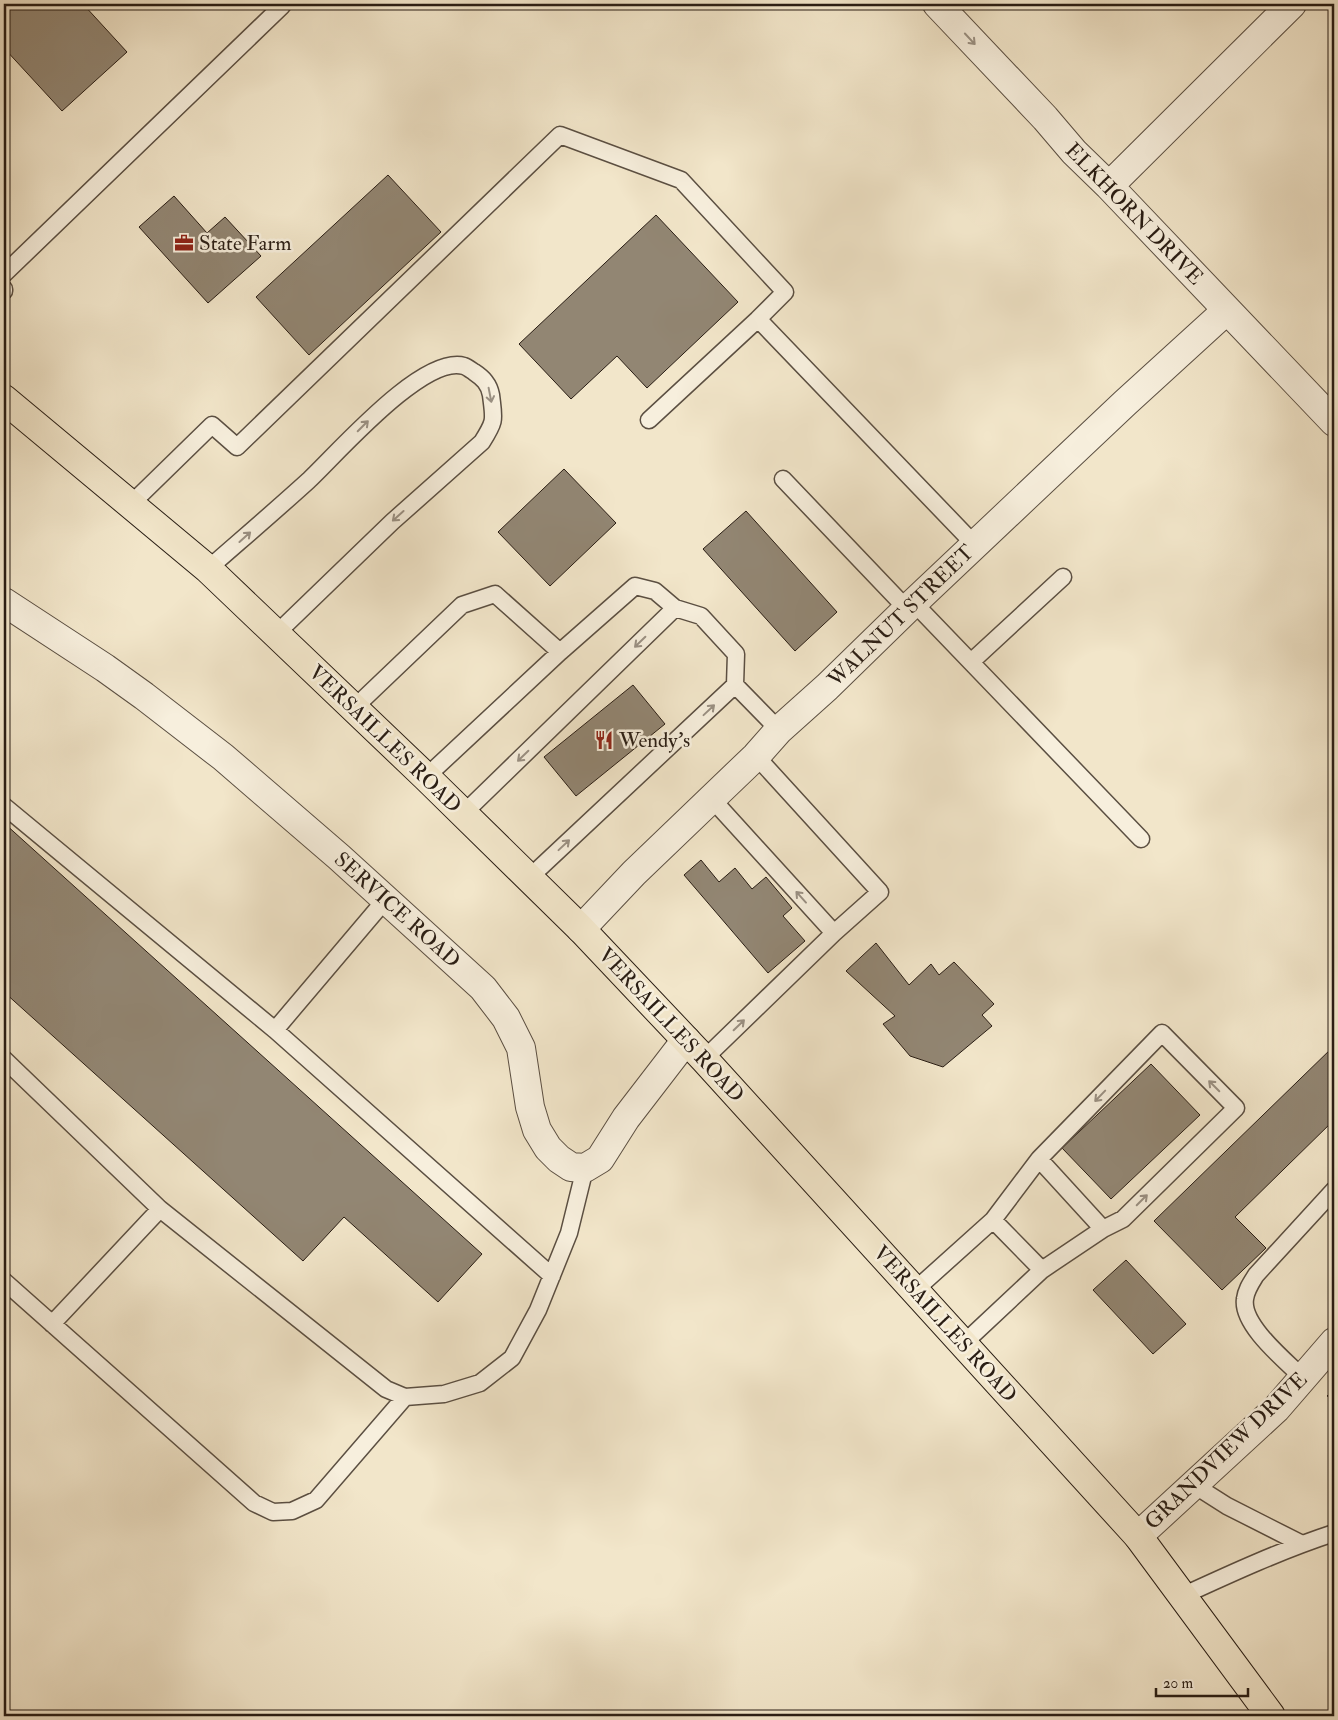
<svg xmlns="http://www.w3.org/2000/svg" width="1338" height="1720" viewBox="0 0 1338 1720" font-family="'IM FELL Double Pica',serif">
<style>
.building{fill:#928673;stroke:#291d14}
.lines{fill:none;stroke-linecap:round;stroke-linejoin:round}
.lane-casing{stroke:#5b4f42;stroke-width:19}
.street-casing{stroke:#5b4f42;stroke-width:30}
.highway-casing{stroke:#291d14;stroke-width:30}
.lane{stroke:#f7efdd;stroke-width:16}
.street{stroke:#f7efdd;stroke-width:28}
.highway{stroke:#f2e6ca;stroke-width:28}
.oneway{stroke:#9a9083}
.labels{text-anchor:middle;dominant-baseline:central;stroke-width:5;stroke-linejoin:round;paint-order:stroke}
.street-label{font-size:21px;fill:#291d14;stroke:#f7efdd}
.poi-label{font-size:21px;fill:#291d14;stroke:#f7efdd;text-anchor:start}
</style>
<rect width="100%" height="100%" fill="#f2e6ca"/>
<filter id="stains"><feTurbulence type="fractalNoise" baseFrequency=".004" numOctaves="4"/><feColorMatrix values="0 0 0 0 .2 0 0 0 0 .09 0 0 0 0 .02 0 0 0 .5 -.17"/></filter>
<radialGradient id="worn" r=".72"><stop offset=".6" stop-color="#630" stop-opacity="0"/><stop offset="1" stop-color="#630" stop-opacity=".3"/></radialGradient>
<path class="building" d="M4 4H83L127 52 62 111 4 48Z
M388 175 441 232 309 355 256 297Z
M174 196 207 233 225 217 261 256 208 303 139 227Z
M656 215 738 302 647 388 617 356 571 399 519 344Z
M564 469 616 523 550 586 498 532Z
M746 511 837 612 795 651 703 549Z
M633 685 665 724 576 796 544 757Z
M4 823 482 1254 438 1302 344 1217 303 1261 4 992Z
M701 860 719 882 735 868 752 889 766 877 792 908 783 916 805 941 768 973 684 875Z
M876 943 909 985 931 964 939 975 954 962 994 1004 982 1015 992 1026 943 1067 910 1056 883 1024 895 1016 846 971Z
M1334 1046V1120L1235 1217 1266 1248 1222 1290 1154 1221Z
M1151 1064 1200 1115 1111 1199 1062 1148Z
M1126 1260 1186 1324 1153 1354 1093 1290Z
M1334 1389V1400L1327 1396Z"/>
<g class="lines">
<g class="lane-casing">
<path id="lane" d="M4 274 282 6 279 4
M4 289V291
M649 420 758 319
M783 479 907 609
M131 504 212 425 237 447 560 135 681 180 785 292 758 319 975 545
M208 569C241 540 275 511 308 481 337 454 423 354 464 366 467 367 471 370 474 372 483 378 489 384 491 395 494 420 496 420 482 442L392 522 276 634
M914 603 1141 839
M560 652 635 586 655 591 675 608 701 616 736 654 735 685 779 730
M971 662 1063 577
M353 709 462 605 495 594 560 652 426 777
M712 799 834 933
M4 806 275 1030 552 1276
M463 814 675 608
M529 878 735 685
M275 1030 386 899
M4 1059 160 1209 386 1389 405 1397 444 1394 480 1383 512 1358 538 1310 569 1233 585 1168
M704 1059 834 933 880 892 756 756
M1039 1159 1162 1033 1236 1108 1123 1219 1103 1229
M993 1220 1039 1159 1103 1229 1042 1270
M4 1281 254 1503 273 1512 292 1511 316 1500 405 1397
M914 1291 993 1220 1042 1270 963 1344
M52 1324 160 1209
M1303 1378C1286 1361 1241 1325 1245 1299 1246 1290 1251 1283 1256 1275L1334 1190
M1194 1485 1227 1506 1302 1544
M1182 1596C1232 1573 1282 1550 1334 1533"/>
</g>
<g class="street-casing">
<path id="street" d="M937 4 1045 118 1074 152 1109 186 1334 422
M1109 186 1292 4
M4 602 105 668 144 696 223 757 339 857 483 988 506 1018 521 1048 530 1107 537 1130 548 1148 559 1159 571 1167 585 1168 600 1159 626 1118 686 1040
M581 929 634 873 756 756 779 730 827 687 907 609 1125 403 1227 310
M1138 1536 1276 1409 1334 1342"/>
</g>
<g class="highway-casing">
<path id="highway" d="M4 399 208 569 426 777 581 929 704 1059 1138 1536 1271 1716"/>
</g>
<use href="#lane" class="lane"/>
<use href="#street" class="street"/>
<use href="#highway" class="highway"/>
</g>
<defs><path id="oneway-shaft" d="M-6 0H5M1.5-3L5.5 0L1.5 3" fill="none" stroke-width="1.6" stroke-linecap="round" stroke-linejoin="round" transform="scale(1.25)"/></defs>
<g class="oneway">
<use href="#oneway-shaft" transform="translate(970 39) rotate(47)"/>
<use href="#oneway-shaft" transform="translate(490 395) rotate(79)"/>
<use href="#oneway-shaft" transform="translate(363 426) rotate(-45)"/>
<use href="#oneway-shaft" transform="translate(398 516) rotate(138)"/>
<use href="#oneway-shaft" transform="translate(245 537) rotate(-42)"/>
<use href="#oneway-shaft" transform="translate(640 642) rotate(136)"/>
<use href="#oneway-shaft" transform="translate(709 710) rotate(-43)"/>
<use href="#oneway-shaft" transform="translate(523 756) rotate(136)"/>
<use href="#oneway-shaft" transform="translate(564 845) rotate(-43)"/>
<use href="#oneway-shaft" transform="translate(801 897) rotate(-132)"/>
<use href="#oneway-shaft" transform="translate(739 1025) rotate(-44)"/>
<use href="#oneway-shaft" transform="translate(1214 1086) rotate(-135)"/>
<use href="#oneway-shaft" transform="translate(1100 1096) rotate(134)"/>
<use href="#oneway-shaft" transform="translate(1142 1200) rotate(-45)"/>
</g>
<defs>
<g id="office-bare" transform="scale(1.5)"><path d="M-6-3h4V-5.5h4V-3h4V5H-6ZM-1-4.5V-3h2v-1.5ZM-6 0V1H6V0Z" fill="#8f2418" stroke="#f7efdd" stroke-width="2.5" paint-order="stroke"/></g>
<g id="restaurant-bare" transform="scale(1.5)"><path d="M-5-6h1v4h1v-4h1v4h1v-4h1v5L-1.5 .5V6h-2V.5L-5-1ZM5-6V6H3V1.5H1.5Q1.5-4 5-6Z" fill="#8f2418" stroke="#f7efdd" stroke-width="2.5" paint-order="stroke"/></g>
</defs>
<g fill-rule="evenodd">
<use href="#office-bare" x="184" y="243"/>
<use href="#restaurant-bare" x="604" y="740"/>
</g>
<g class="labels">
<g class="street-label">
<text transform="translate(1134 214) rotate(46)">ELKHORN DRIVE</text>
<text transform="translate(901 616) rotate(-44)">WALNUT STREET</text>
<text transform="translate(385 739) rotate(44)">VERSAILLES ROAD</text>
<text transform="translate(397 910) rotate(42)">SERVICE ROAD</text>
<text transform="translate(671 1025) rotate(47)">VERSAILLES ROAD</text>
<text transform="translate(945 1324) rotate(48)">VERSAILLES ROAD</text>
<text transform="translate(1226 1451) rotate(-44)">GRANDVIEW DRIVE</text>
</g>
<g class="poi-label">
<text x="199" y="243">State Farm</text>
<text x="619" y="740">Wendy's</text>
</g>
</g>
<rect width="1338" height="1720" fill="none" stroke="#f2e6ca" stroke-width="20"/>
<rect x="5" y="5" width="1328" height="1710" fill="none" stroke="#291d14" stroke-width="2.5"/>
<rect x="10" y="10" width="1318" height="1700" fill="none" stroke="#291d14"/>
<path d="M1156 1688v8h92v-8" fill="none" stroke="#291d14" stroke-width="2.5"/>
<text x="1163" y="1688" font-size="15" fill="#291d14" stroke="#f7efdd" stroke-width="4" paint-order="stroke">20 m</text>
<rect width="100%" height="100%" filter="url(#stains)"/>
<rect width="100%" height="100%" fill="url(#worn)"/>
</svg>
